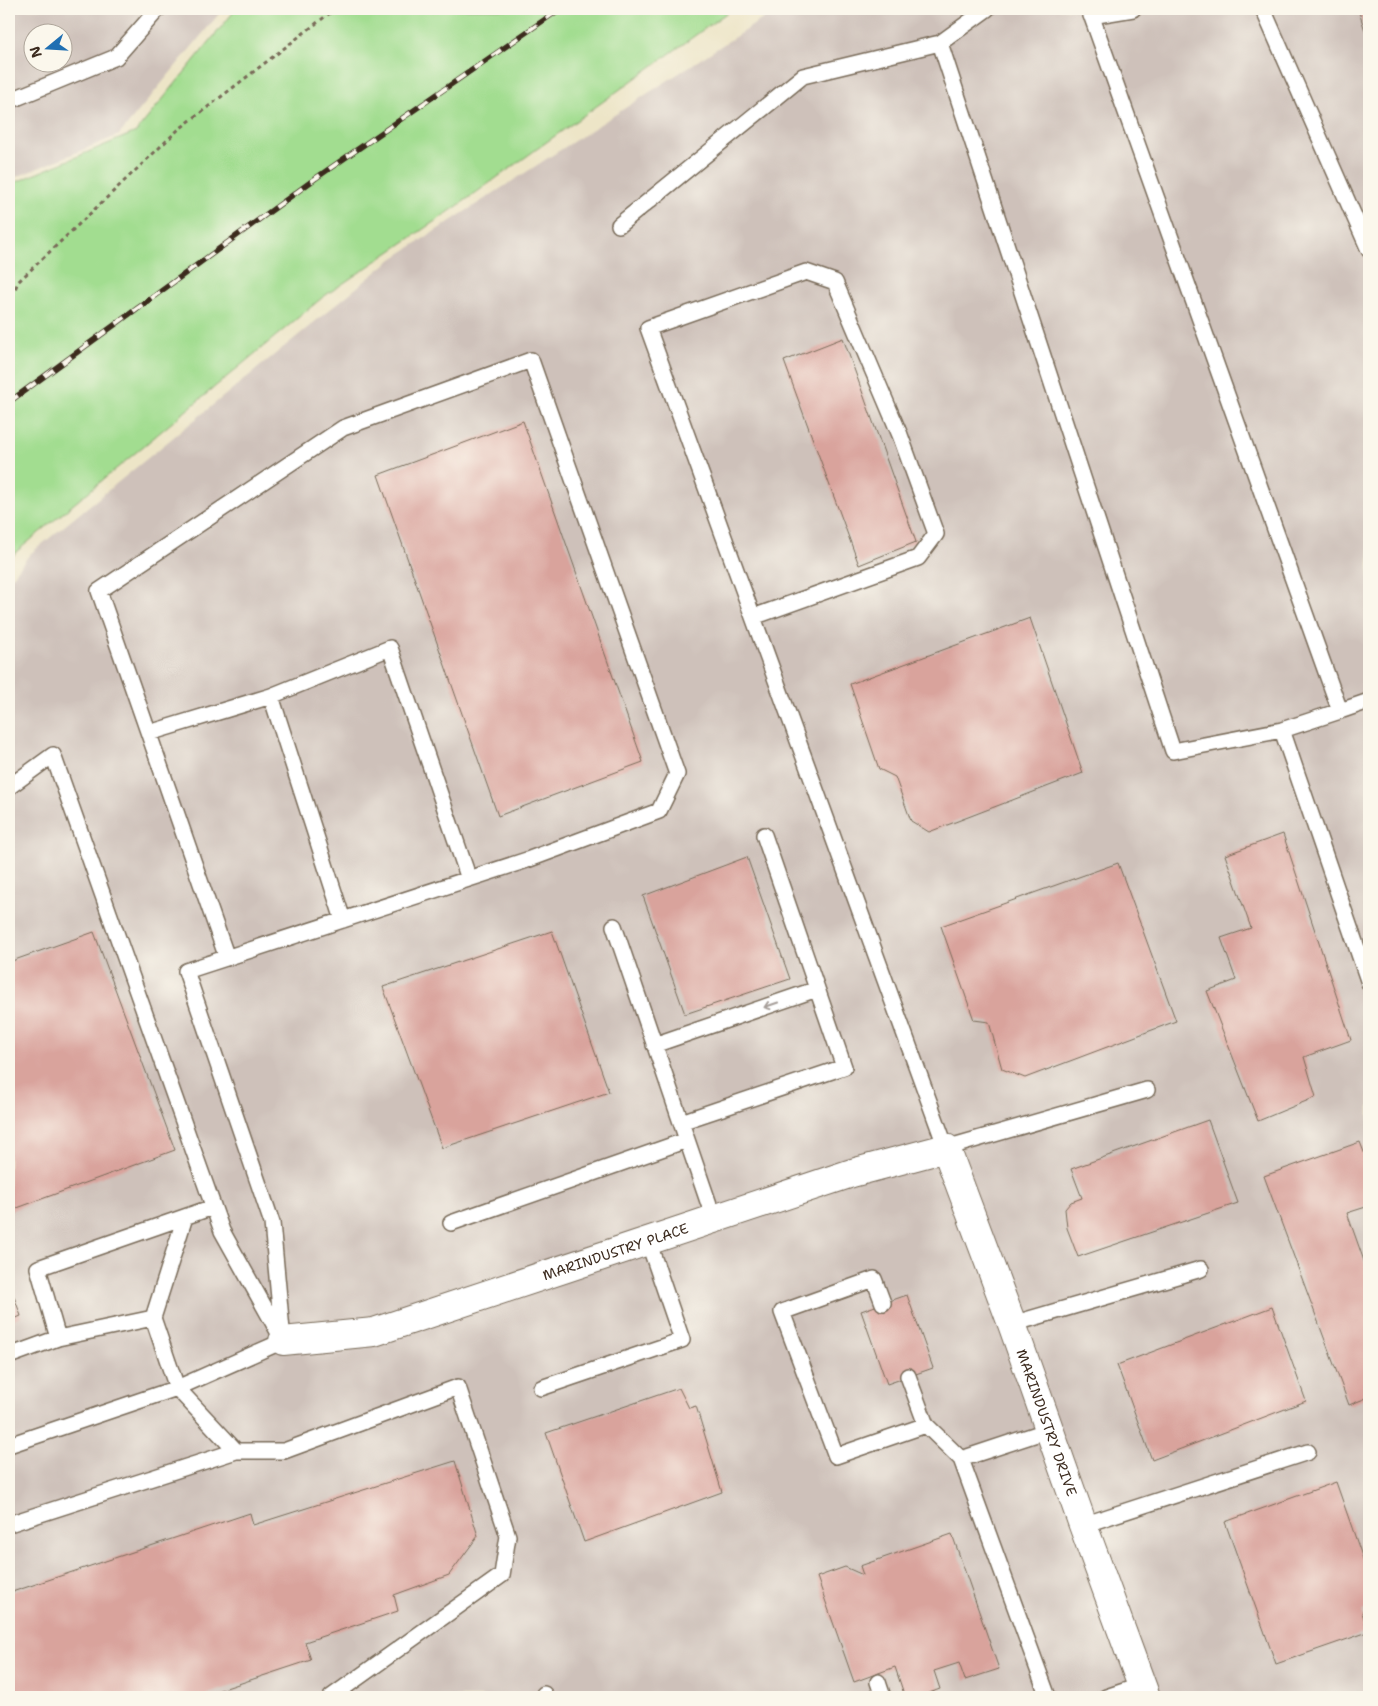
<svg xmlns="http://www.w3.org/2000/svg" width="1378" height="1706" viewBox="0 0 1378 1706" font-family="'Shantell Sans',sans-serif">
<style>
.industrial{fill:#cec1ba;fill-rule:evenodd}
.green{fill:#a2dd90;stroke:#6e8457}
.building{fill:#d9a39c}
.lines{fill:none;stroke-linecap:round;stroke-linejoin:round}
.service-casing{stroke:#796b59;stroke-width:18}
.minor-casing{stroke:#796b59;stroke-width:30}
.path{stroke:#796b59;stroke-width:3;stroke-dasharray:4 4;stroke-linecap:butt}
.service{stroke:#fff;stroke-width:15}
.minor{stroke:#fff;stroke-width:28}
.rail-casing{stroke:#3b2a1e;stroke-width:5.5}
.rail{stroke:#fbf7ec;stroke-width:4;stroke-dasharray:11;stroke-linecap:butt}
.oneway{stroke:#a79f9a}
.labels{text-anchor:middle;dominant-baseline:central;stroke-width:4;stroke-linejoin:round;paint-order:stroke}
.street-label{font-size:14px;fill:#3b2a1e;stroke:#fbf7ec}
</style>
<rect width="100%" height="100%" fill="#fbf7ec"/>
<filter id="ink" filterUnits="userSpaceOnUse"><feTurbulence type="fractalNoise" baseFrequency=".02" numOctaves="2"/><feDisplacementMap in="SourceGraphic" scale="10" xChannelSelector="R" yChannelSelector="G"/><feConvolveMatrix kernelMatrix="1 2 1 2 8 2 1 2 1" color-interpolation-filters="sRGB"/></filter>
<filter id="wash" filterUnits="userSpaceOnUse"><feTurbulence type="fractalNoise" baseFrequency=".0096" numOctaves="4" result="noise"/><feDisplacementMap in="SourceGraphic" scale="20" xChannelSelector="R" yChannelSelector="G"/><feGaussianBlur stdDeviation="1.12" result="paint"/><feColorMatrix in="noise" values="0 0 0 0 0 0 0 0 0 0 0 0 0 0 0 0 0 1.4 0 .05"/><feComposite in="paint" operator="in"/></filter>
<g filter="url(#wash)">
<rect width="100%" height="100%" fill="#ede5c7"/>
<path class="industrial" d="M9 9H223L119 135 9 180ZM32 32H62V62H32Z
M778 9H1369V1697H9V581L30 554 392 259Z"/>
<path class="green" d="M236 9H732L456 207 323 297 16 552 9 561V185L136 132Z"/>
<g id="blocks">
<path class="building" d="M1358 9H1369V43Z
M843 338 916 542 859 565 784 361Z
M523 421 643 762 498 816 378 475Z
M1030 618 1083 773 929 832 911 821 895 777 879 769 850 684Z
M1283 834 1351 1040 1304 1057 1316 1097 1258 1121 1207 991 1236 980 1221 938 1251 928 1225 855Z
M747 857 790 979 685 1014 643 896Z
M1118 863 1176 1021 1025 1078 1002 1069 989 1022 974 1020 941 926Z
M552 931 609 1092 442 1148 383 987Z
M94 932 175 1150 9 1211V962Z
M1208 1120 1238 1203 1078 1257 1067 1228 1065 1209 1071 1202 1082 1198 1071 1169Z
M1360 1142 1369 1165V1206L1347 1213 1369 1275V1397L1349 1405 1264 1176Z
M9 1283 21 1316 9 1321Z
M907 1295 933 1368 887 1384 861 1311Z
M1272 1307 1306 1401 1152 1460 1117 1365Z
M679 1388 689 1408 696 1406 722 1492 584 1542 546 1433Z
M455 1461 478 1536 449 1575 394 1595 398 1611 305 1642 311 1660 208 1694 209 1697H9V1593L250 1513 253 1525Z
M1336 1482 1369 1576V1610L1362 1612 1368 1632 1276 1664 1225 1522Z
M952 1534 999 1669 965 1680 959 1663 934 1671 940 1689 918 1697H905L895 1667 854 1682 817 1577 845 1567 863 1575 860 1566Z"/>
</g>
</g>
<g filter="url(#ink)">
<use href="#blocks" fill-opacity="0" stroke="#796b59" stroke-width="1"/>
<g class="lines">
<g class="service-casing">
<path id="service" d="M987 9 940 43 1173 751 1282 730 1340 711 1089 9
M1263 9 1369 250
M1091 16 1133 9
M9 101 116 57 158 9
M619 225 803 76 940 43
M753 617 918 558 936 534 900 435 835 282 806 272 648 328 946 1148 1147 1090
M271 696 390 648 469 879
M1340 711 1369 701
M1282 730 1369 983
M149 733 271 696 343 920
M9 787 53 755 222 1231 280 1335
M614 926 714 1219
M227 958 99 591 343 428 531 360 677 774 659 811 527 860 186 971 272 1223 283 1341
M654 1045 817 989
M681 1122 844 1067 764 835
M451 1223 687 1140
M883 1303 874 1279 782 1312 836 1456 926 1425
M1012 1324 1201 1269
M58 1338 153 1318
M283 1341 177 1388 236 1451H284L458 1387 508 1536 502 1575 331 1697
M9 1356 58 1338 38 1268 213 1207
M908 1376 926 1425 961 1459 1049 1430
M541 1388 682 1340 648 1241
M9 1445 177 1388 153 1318 185 1217
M961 1459 1048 1697
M9 1524 236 1451
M1083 1525 1308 1452
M878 1682 883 1697
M544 1694 546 1697
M1106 1697 1142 1685"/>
</g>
<g class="minor-casing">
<g id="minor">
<path id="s1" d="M283 1341 374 1332 852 1173 946 1148 1012 1324 1083 1525 1146 1697"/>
</g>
</g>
<path class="path" d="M9 303 18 282 178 130 335 9"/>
<use href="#service" class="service"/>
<use href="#minor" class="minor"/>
<g class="rail-casing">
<path id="rail" d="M9 402 316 178 560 9"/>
</g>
<use href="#rail" class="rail"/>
</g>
<defs><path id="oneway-shaft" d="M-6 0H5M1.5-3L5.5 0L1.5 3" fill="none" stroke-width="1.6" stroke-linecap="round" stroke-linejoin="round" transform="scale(1.25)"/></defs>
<use class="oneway" href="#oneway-shaft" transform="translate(771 1005) rotate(161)"/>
</g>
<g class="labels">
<g class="street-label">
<text stroke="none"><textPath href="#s1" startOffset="346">MARINDUSTRY PLACE</textPath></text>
<text stroke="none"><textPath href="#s1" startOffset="985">MARINDUSTRY DRIVE</textPath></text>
</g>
</g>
<rect width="1378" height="1706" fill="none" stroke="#fbf7ec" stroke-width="30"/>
<g transform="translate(48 48) rotate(252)"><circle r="24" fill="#fbf7ec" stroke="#aea59a"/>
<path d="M0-4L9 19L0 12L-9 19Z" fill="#1f6fb2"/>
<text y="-8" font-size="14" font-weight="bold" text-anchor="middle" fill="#3b2a1e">N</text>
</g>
</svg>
